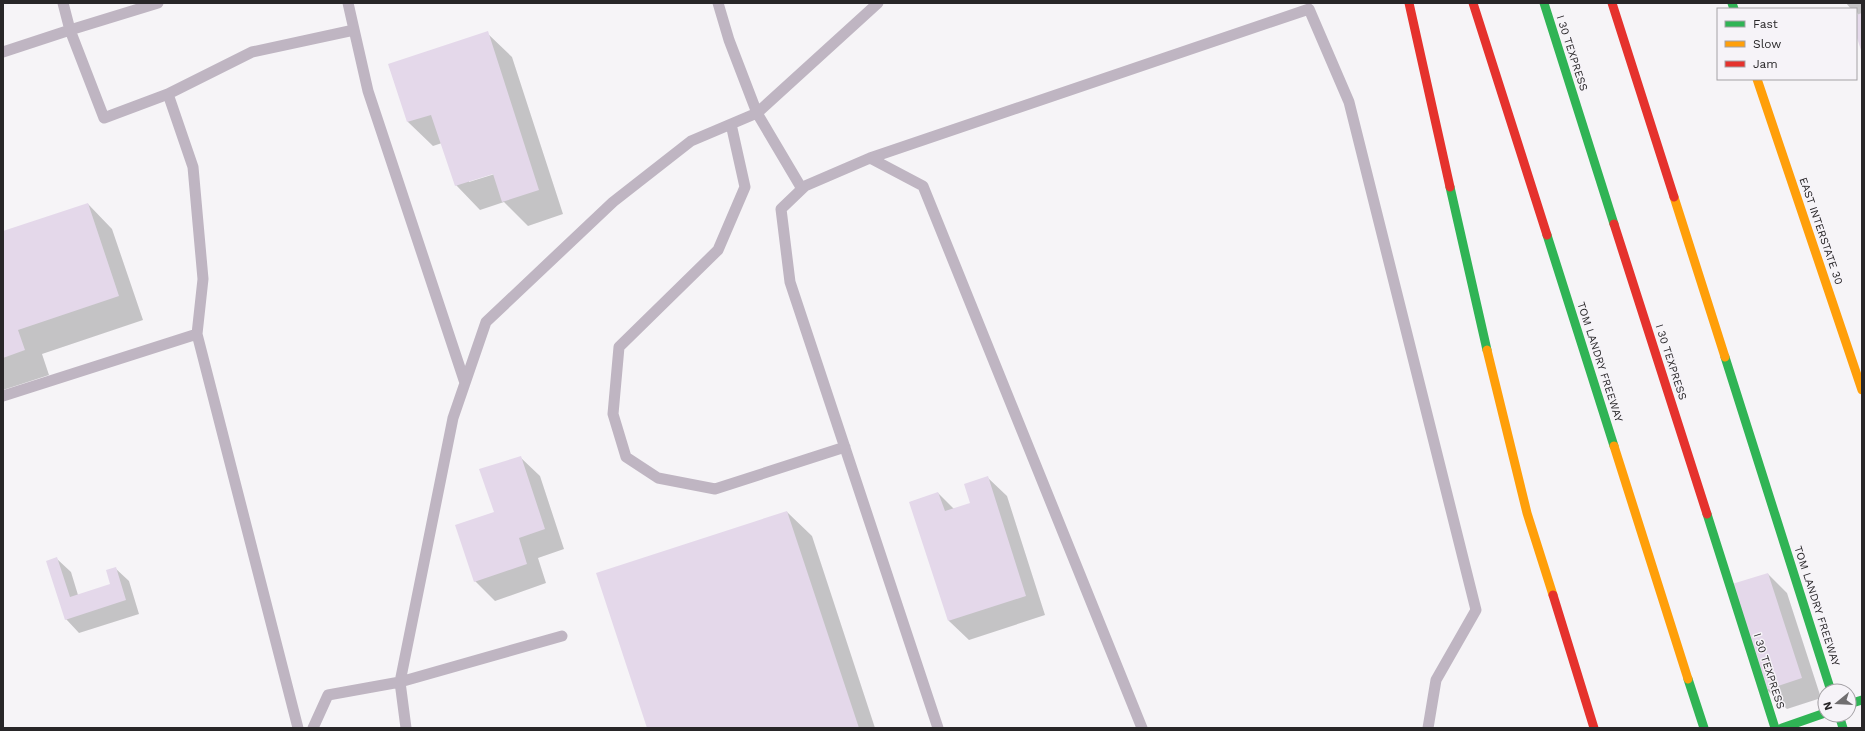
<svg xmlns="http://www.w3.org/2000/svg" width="1865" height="731" viewBox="0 0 1865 731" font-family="'Work Sans',sans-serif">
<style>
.shadow{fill:#0003;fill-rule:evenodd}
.building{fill:#e4d8ea}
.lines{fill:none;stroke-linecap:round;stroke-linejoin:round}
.lane{stroke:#bfb5c2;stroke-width:11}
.fast{stroke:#30b455;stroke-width:9}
.slow{stroke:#ff9f0a;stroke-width:9}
.jam{stroke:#e5322d;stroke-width:9}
.labels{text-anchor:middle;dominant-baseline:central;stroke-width:3;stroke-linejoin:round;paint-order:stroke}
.street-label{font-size:11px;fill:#282628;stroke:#f6f3f8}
</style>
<rect width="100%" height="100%" fill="#f6f4f7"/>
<path class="shadow" d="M1846 3H1862V51L1856 32V16L1858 15 1856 9H1851Z
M487 33 512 57 563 214 528 226 504 202 480 210 456 185 442 143 433 146 408 122 389 65ZM497 171 498 173 469 182V180Z
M88 204 112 229 143 320 42 354 49 375 3 390V232Z
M520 457 540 476 564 549 538 558 546 583 495 601 475 581 495 512Z
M987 477 1007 496 1045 615 969 640 949 621 911 502 938 493 954 509 972 504Z
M787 512 812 536 875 728H648Z
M57 559 71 572 78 595 112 585 115 568 129 581 139 614 79 633 66 619Z
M1768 574 1787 593 1821 698 1787 709 1767 690Z"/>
<path class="building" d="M1862 13V53L1856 35V15Z
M488 31 539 190 502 202 493 174 455 186 431 115 407 122 388 64Z
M88 203 119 296 18 330 25 350 3 358V231Z
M521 456 545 529 519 538 527 564 474 582 455 525 494 512 479 469Z
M988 476 1026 596 948 621 909 502 938 492 945 511 970 503 964 484Z
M787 511 859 728H647L596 573Z
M57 557 70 597 110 584 106 570 116 567 126 600 65 620 46 561Z
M1768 573 1802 678 1766 690 1732 584Z"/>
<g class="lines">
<path class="lane" d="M63 3 70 30 158 3
M348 3 368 91 465 383
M718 3 729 40 757 113 802 189
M3 52 70 30 104 118 168 94
M731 124 745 187 718 250 619 347 613 414 626 457 658 478 715 489 845 447
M870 158 1309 9 1349 102 1476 610 1436 680 1428 728
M3 396 197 334
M562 636 400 682 453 418 486 322 613 202 691 141 757 113 878 3
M298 728 197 334 203 279 193 167 168 94 252 52 354 30
M313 728 328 695 400 682 406 728
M938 728 790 282 781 209 805 186 870 158 923 186 1142 728"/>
<path class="fast" d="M1544 3 1614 224
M1732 3 1734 9
M1450 187 1487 350
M1547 235 1614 446
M1725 357 1831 691
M1707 514 1775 728
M1688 679 1704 728
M1849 704 1862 700
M1839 715 1843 728
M1782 728 1825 713"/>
<path class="slow" d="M1757 79 1862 390
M1674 197 1725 357
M1487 350 1527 513 1553 595
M1614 446 1688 679"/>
<path class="jam" d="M1409 3 1450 187
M1473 3 1547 235
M1612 3 1674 197
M1614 224 1707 514
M1553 595 1594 728"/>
</g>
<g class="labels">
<g class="street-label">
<text transform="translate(1572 53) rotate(72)">I 30 TEXPRESS</text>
<text transform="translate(1821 231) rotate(71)">EAST INTERSTATE 30</text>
<text transform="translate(1600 362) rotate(72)">TOM LANDRY FREEWAY</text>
<text transform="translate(1671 362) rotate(72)">I 30 TEXPRESS</text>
<text transform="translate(1817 606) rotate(72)">TOM LANDRY FREEWAY</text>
<text transform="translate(1769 671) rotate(72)">I 30 TEXPRESS</text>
</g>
</g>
<rect width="1865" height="731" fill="none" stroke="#282628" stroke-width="8"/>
<rect x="1717" y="8" width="140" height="72" fill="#f6f3f8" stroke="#a4a1a5"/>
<rect x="1725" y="21" width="20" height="6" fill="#30b455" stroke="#a4a1a5"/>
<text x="1753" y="28" font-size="12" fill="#282628">Fast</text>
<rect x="1725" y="41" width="20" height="6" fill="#ff9f0a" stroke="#a4a1a5"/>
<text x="1753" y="48" font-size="12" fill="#282628">Slow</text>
<rect x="1725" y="61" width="20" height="6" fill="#e5322d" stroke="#a4a1a5"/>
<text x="1753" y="68" font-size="12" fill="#282628">Jam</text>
<g transform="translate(1837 703) rotate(252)"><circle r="19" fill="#f6f3f8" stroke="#a4a1a5"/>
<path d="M0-3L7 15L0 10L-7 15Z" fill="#706e70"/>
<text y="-6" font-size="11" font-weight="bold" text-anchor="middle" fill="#282628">N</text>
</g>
</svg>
